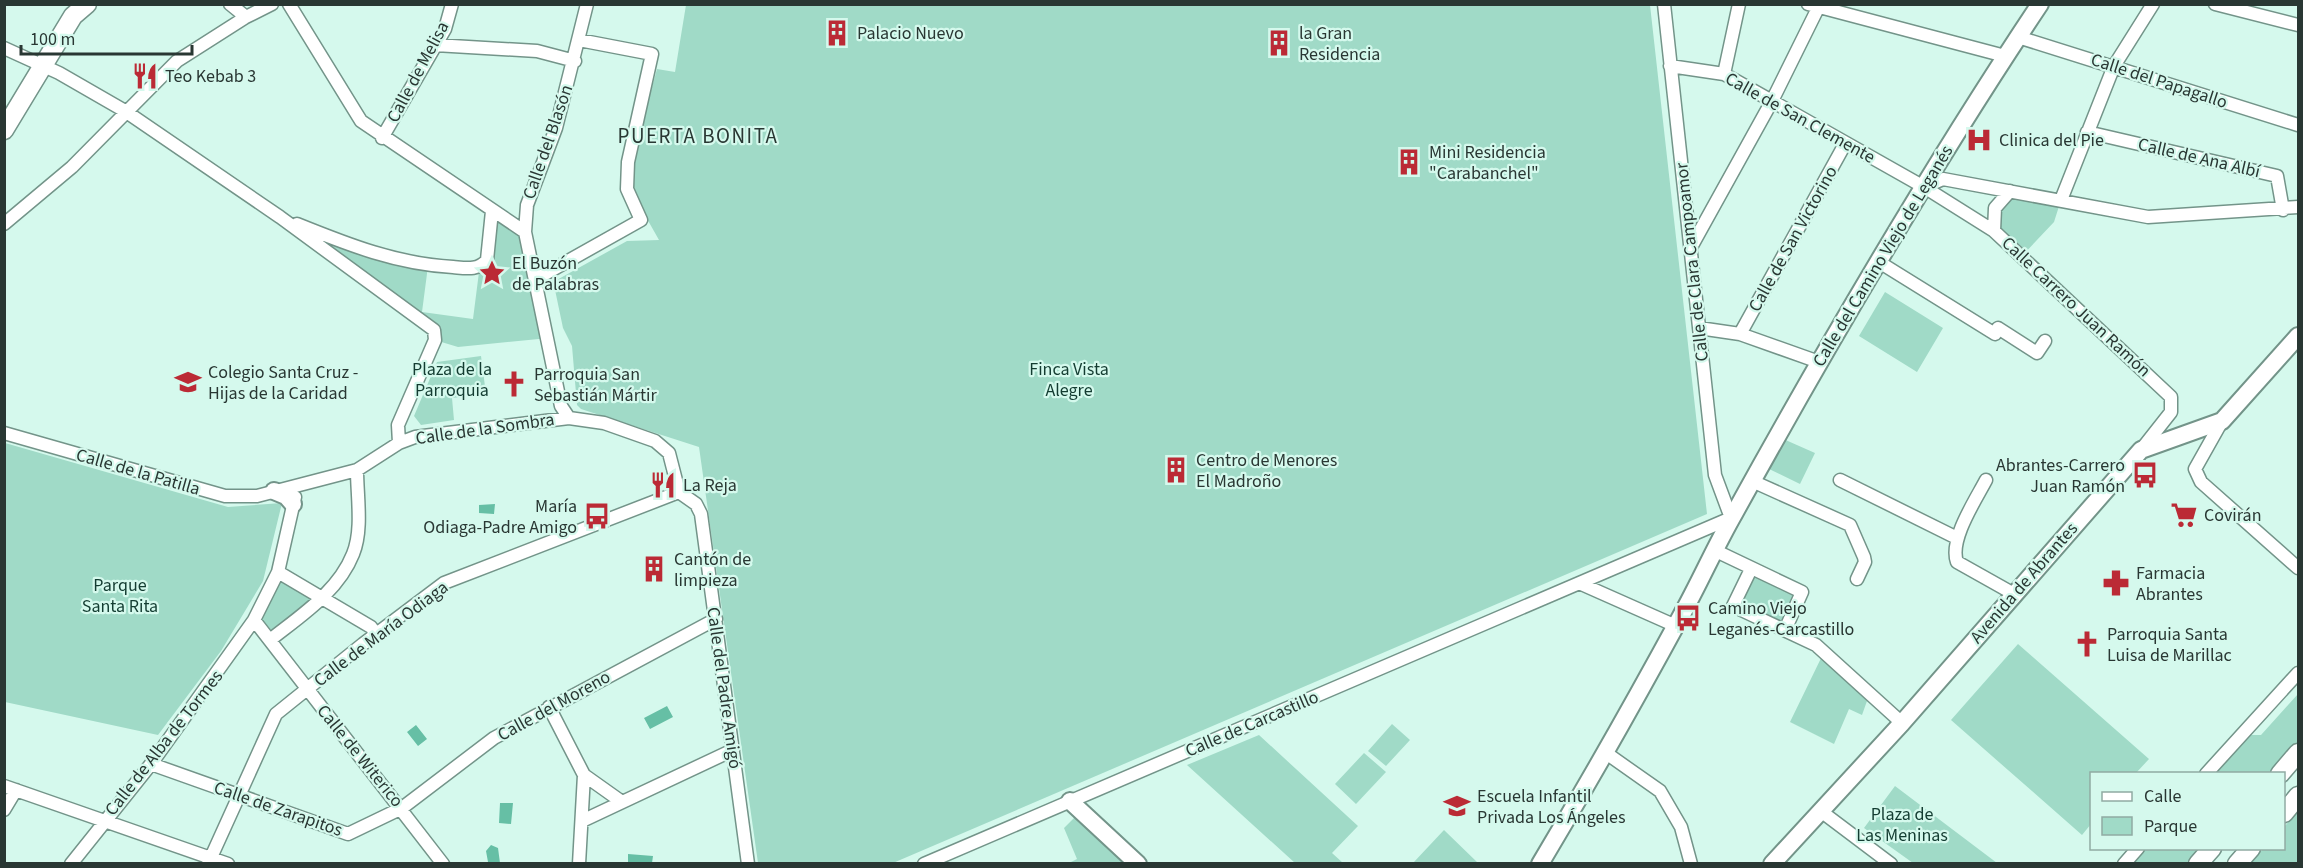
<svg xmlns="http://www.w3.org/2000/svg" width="2303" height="868" viewBox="0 0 2303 868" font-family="'Source Sans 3',sans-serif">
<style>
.green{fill:#a0dac7}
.water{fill:#66bfa5}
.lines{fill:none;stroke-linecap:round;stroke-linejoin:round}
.street-casing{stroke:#739489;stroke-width:15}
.secondary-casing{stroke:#739489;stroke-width:20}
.primary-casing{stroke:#739489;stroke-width:21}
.street{stroke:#fff;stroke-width:12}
.secondary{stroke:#fff;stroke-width:16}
.primary{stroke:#fff;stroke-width:18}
.labels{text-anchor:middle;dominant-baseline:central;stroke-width:4.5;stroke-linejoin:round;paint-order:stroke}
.poi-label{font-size:18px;fill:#293733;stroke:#d5f9ed;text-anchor:start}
.street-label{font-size:18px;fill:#293733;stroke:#d5f9ed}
.park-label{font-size:18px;fill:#133c31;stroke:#d5f9ed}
.quarter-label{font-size:21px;letter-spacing:1.5px;fill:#293733;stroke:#d5f9ed}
</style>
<rect width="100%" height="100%" fill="#d5f9ed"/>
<path class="green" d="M686 5H1650L1707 514 893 863H758L699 447 581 409 577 405 572 346 563 328 554 285 555 281 627 241 659 240 633 194 631 163 657 69 675 72Z
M2010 191 2061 200 2054 222 2021 257 1994 231 1995 208Z
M495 219 523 236 549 338 458 347 438 341 313 241 319 233 428 266 422 312 473 319 479 272 490 266Z
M1885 292 1943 328 1917 372 1859 336Z
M481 356 486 394 452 398 454 420 421 425 414 416 437 362Z
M1781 438 1815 453 1800 484 1767 468Z
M5 443 228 507 282 503 263 581 221 651 158 735 5 702Z
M1751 569 1802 592 1785 630 1733 606Z
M281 581 311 597 312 603 273 630 266 628 260 618Z
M2018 644 2149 759 2136 773 2092 774 2091 824 2082 835 1951 720Z
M1824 652 1867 701 1862 715 1849 709 1834 744 1790 722Z
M2298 694V744L2272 773 2214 774 2248 735H2261Z
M1392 724 1410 740 1386 766 1368 751Z
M1259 735 1358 826 1332 853 1343 863H1295L1187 765Z
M1364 753 1386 772 1356 804 1335 784Z
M1895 786 1997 863H1913L1864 828Z
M2298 811V863L2249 864 2263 849 2284 848V827Z
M1075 817 1130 863H1069L1077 859 1064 828Z
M1444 830 1478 863H1413Z
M2146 849H2203L2190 863 2132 864Z"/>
<path class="water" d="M495 504 494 514 479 513V505Z
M667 706 673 717 650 729 644 718Z
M416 725 427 739 418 746 407 732Z
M500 803H513L511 824 499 823Z
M491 845 498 848 500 863 488 862 486 851Z
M628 854 653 856 652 863H628Z"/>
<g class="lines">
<g class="street-casing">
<path id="street" d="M230 4 246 17
M289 4 361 121 525 232
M1808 4 2005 56
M2215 4 2298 25
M2018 37 2298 125
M435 45 537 51 575 61
M4 48 59 73 125 111 280 217 434 330 435 340 398 425 399 443
M1670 66 1724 74 1924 187 1994 231 2171 397V412L2141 450
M1724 74 1739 4
M2087 132 2277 176 2283 210
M382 138 445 29 452 4
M1924 187 1943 179 2148 217 2298 207
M2061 200 2114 66 2153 4
M4 224 72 167 177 61 246 17 272 4
M297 224C349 245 397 264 453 267 465 268 478 271 487 260L492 211
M1994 231 1995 208 2010 191
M1690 249 1772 101 1820 4
M1879 262 1995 334 1998 328 2037 353 2045 341
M536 279 641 220 627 189 628 162 652 54 579 40
M1699 328 1740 334 1819 362
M1740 334 1845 144
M569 418 561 406 525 232 527 205 556 128 587 4
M2222 421 2195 469 2201 482 2298 568
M4 433 225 496H257L357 470 399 443 415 437 569 418 604 423 655 441 669 453 679 492
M1840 480 1957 538
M1986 480C1975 501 1949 540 1957 562L2014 594
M1752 481 1850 525 1864 557 1865 562 1857 579
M679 492 696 504 701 514 748 864
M1716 551 1802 592 1785 630
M1751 569 1733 606 1816 645 1902 723
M278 572 371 627 376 634
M1579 583 1676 626
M254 620 443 864
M270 640C300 616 338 592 353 554 363 530 357 496 357 470
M549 707 584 775 579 864
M1606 753 1660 791 1681 827 1691 864
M151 764 348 834 402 808 494 738 716 619
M2206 774 2298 673
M584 775 622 802
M4 786 228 864
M4 810 16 790
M1822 812 1891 864
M582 821 733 750
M71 864 151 764 254 620 278 572 295 497
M208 864 276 714 363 644 444 583 679 492
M924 864 1731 518 1715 475 1664 4
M2124 864 2138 848"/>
</g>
<g class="secondary-casing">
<path id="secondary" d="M274 491 286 496 293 504
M1070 801 1138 864
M1540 864C1589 782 1636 699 1681 616 1700 582 1715 547 1734 514 1830 340 1930 169 2040 4
M1772 864 1902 723 2141 450 2222 421 2298 336"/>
</g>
<g class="primary-casing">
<path id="primary" d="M4 130 73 16 87 4
M2280 774 2298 753
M2284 813 2298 796
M2198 864 2212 848
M2237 864 2251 848"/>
</g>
<use href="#street" class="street"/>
<use href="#secondary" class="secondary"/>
<use href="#primary" class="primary"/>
</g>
<defs>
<g id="building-bare" transform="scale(2.07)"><path d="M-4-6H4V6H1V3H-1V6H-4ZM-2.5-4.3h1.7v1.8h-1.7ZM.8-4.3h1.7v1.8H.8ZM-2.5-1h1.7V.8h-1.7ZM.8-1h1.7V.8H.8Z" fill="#bb2a35" stroke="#d5f9ed" stroke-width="2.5" paint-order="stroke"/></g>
<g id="restaurant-bare" transform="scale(2.07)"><path d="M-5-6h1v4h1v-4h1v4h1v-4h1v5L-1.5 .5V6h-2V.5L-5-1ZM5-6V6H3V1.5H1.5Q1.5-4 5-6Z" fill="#bb2a35" stroke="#d5f9ed" stroke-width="2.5" paint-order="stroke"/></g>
<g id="hospital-bare" transform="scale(2.07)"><path d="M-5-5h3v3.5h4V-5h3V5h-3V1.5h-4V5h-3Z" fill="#bb2a35" stroke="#d5f9ed" stroke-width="2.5" paint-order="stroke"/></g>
<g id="sight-bare" transform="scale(2.07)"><path d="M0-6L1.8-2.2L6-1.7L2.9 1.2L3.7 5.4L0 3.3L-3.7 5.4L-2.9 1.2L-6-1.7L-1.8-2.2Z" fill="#bb2a35" stroke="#d5f9ed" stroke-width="2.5" paint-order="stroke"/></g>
<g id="school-bare" transform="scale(2.07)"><path d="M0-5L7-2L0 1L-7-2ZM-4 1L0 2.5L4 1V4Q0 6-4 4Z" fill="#bb2a35" stroke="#d5f9ed" stroke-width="2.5" paint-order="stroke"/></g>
<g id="church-bare" transform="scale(2.07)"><path d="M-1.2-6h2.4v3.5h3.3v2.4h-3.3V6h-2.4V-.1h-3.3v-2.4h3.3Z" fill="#bb2a35" stroke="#d5f9ed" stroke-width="2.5" paint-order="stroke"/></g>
<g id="bus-bare" transform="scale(2.07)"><path d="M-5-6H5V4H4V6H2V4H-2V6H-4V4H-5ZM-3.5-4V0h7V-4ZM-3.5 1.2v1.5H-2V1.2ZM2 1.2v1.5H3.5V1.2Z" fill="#bb2a35" stroke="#d5f9ed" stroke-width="2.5" paint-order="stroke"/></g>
<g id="supermarket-bare" transform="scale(2.07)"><path d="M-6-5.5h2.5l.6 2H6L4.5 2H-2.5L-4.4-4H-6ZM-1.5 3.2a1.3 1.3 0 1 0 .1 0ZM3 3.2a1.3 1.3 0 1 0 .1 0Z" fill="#bb2a35" stroke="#d5f9ed" stroke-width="2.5" paint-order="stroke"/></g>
<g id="pharmacy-bare" transform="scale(2.07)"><path d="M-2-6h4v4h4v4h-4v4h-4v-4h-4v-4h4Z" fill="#bb2a35" stroke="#d5f9ed" stroke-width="2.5" paint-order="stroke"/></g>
</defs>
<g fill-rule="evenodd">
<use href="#building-bare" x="837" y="33"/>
<use href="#building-bare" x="1279" y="43"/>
<use href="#restaurant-bare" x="145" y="76"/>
<use href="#hospital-bare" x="1979" y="140"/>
<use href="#building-bare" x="1409" y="162"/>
<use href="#sight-bare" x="492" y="273"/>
<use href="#school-bare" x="188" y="382"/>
<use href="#church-bare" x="514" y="384"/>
<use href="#building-bare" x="1176" y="470"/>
<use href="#bus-bare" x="2145" y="475"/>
<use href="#restaurant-bare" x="663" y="485"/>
<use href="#supermarket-bare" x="2184" y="515"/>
<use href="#bus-bare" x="597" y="516"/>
<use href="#building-bare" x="654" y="569"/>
<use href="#pharmacy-bare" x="2116" y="583"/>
<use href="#bus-bare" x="1688" y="618"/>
<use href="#church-bare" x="2087" y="644"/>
<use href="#school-bare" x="1457" y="806"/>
</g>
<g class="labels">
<g class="poi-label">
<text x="857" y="33">Palacio Nuevo</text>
<text x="1299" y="33">la Gran<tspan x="1299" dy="21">Residencia</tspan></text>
<text x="165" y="76">Teo Kebab 3</text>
<text x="1999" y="140">Clinica del Pie</text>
<text x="1429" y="152">Mini Residencia<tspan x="1429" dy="21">"Carabanchel"</tspan></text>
<text x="512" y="263">El Buzón<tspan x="512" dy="21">de Palabras</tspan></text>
<text x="208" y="372">Colegio Santa Cruz -<tspan x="208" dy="21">Hijas de la Caridad</tspan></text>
<text x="534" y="374">Parroquia San<tspan x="534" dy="21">Sebastián Mártir</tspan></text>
<text x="1196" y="460">Centro de Menores<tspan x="1196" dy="21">El Madroño</tspan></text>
<text x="2125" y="465" text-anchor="end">Abrantes-Carrero<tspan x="2125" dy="21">Juan Ramón</tspan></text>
<text x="683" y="485">La Reja</text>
<text x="577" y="506" text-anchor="end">María<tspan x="577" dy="21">Odiaga-Padre Amigo</tspan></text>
<text x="2204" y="515">Covirán</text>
<text x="674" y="559">Cantón de<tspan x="674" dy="21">limpieza</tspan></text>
<text x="2136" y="573">Farmacia<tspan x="2136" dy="21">Abrantes</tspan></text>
<text x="1708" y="608">Camino Viejo<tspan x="1708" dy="21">Leganés-Carcastillo</tspan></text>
<text x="2107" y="634">Parroquia Santa<tspan x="2107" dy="21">Luisa de Marillac</tspan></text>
<text x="1477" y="796">Escuela Infantil<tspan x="1477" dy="21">Privada Los Ángeles</tspan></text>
</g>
<g class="street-label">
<text transform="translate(418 72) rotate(-62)">Calle de Melisa</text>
<text transform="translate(2159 81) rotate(18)">Calle del Papagallo</text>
<text transform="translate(1800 118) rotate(29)">Calle de San Clemente</text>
<text transform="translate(548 142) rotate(-71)">Calle del Blasón</text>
<text transform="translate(2199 158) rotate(13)">Calle de Ana Albí</text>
<text transform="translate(1793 239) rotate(-61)">Calle de San Victorino</text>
<text transform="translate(1883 256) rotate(-59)">Calle del Camino Viejo de Leganés</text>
<text transform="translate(1692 262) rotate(-96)">Calle de Clara Campoamor</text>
<text transform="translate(2076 307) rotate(43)">Calle Carrero Juan Ramón</text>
<text transform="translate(485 429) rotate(-8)">Calle de la Sombra</text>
<text transform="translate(138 472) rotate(16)">Calle de la Patilla</text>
<text transform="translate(2024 583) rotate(-49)">Avenida de Abrantes</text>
<text transform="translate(381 634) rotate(-37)">Calle de María Odiaga</text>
<text transform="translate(724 688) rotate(82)">Calle del Padre Amigó</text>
<text transform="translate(554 706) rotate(-29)">Calle del Moreno</text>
<text transform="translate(1252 724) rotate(-23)">Calle de Carcastillo</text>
<text transform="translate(164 743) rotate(-52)">Calle de Alba de Tormes</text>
<text transform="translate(360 756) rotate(51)">Calle de Witerico</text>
<text transform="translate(278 809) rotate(19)">Calle de Zarapitos</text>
</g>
<g class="park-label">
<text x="452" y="369">Plaza de la<tspan x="452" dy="21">Parroquia</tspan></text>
<text x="1069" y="369">Finca Vista<tspan x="1069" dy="21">Alegre</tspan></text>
<text x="120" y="585">Parque<tspan x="120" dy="21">Santa Rita</tspan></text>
<text x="1902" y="814">Plaza de<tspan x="1902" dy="21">Las Meninas</tspan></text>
</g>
<g class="quarter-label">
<text x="698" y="136">PUERTA BONITA</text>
</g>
</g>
<rect width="2303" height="868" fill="none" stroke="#293733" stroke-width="12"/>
<rect x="2090" y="772" width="195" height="78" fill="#d5f9ed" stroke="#90aba3" stroke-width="1.5"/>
<rect x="2102" y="792" width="30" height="9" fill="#ffffff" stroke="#90aba3" stroke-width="1.5"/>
<text x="2144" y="802" font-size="18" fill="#293733">Calle</text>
<rect x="2102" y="817" width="30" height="18" fill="#a0dac7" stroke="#90aba3" stroke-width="1.5"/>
<text x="2144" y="832" font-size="18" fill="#293733">Parque</text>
<path d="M21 45v9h171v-9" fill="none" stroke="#293733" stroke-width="3"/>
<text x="30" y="45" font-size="18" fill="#293733" stroke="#d5f9ed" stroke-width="4.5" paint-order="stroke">100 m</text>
</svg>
